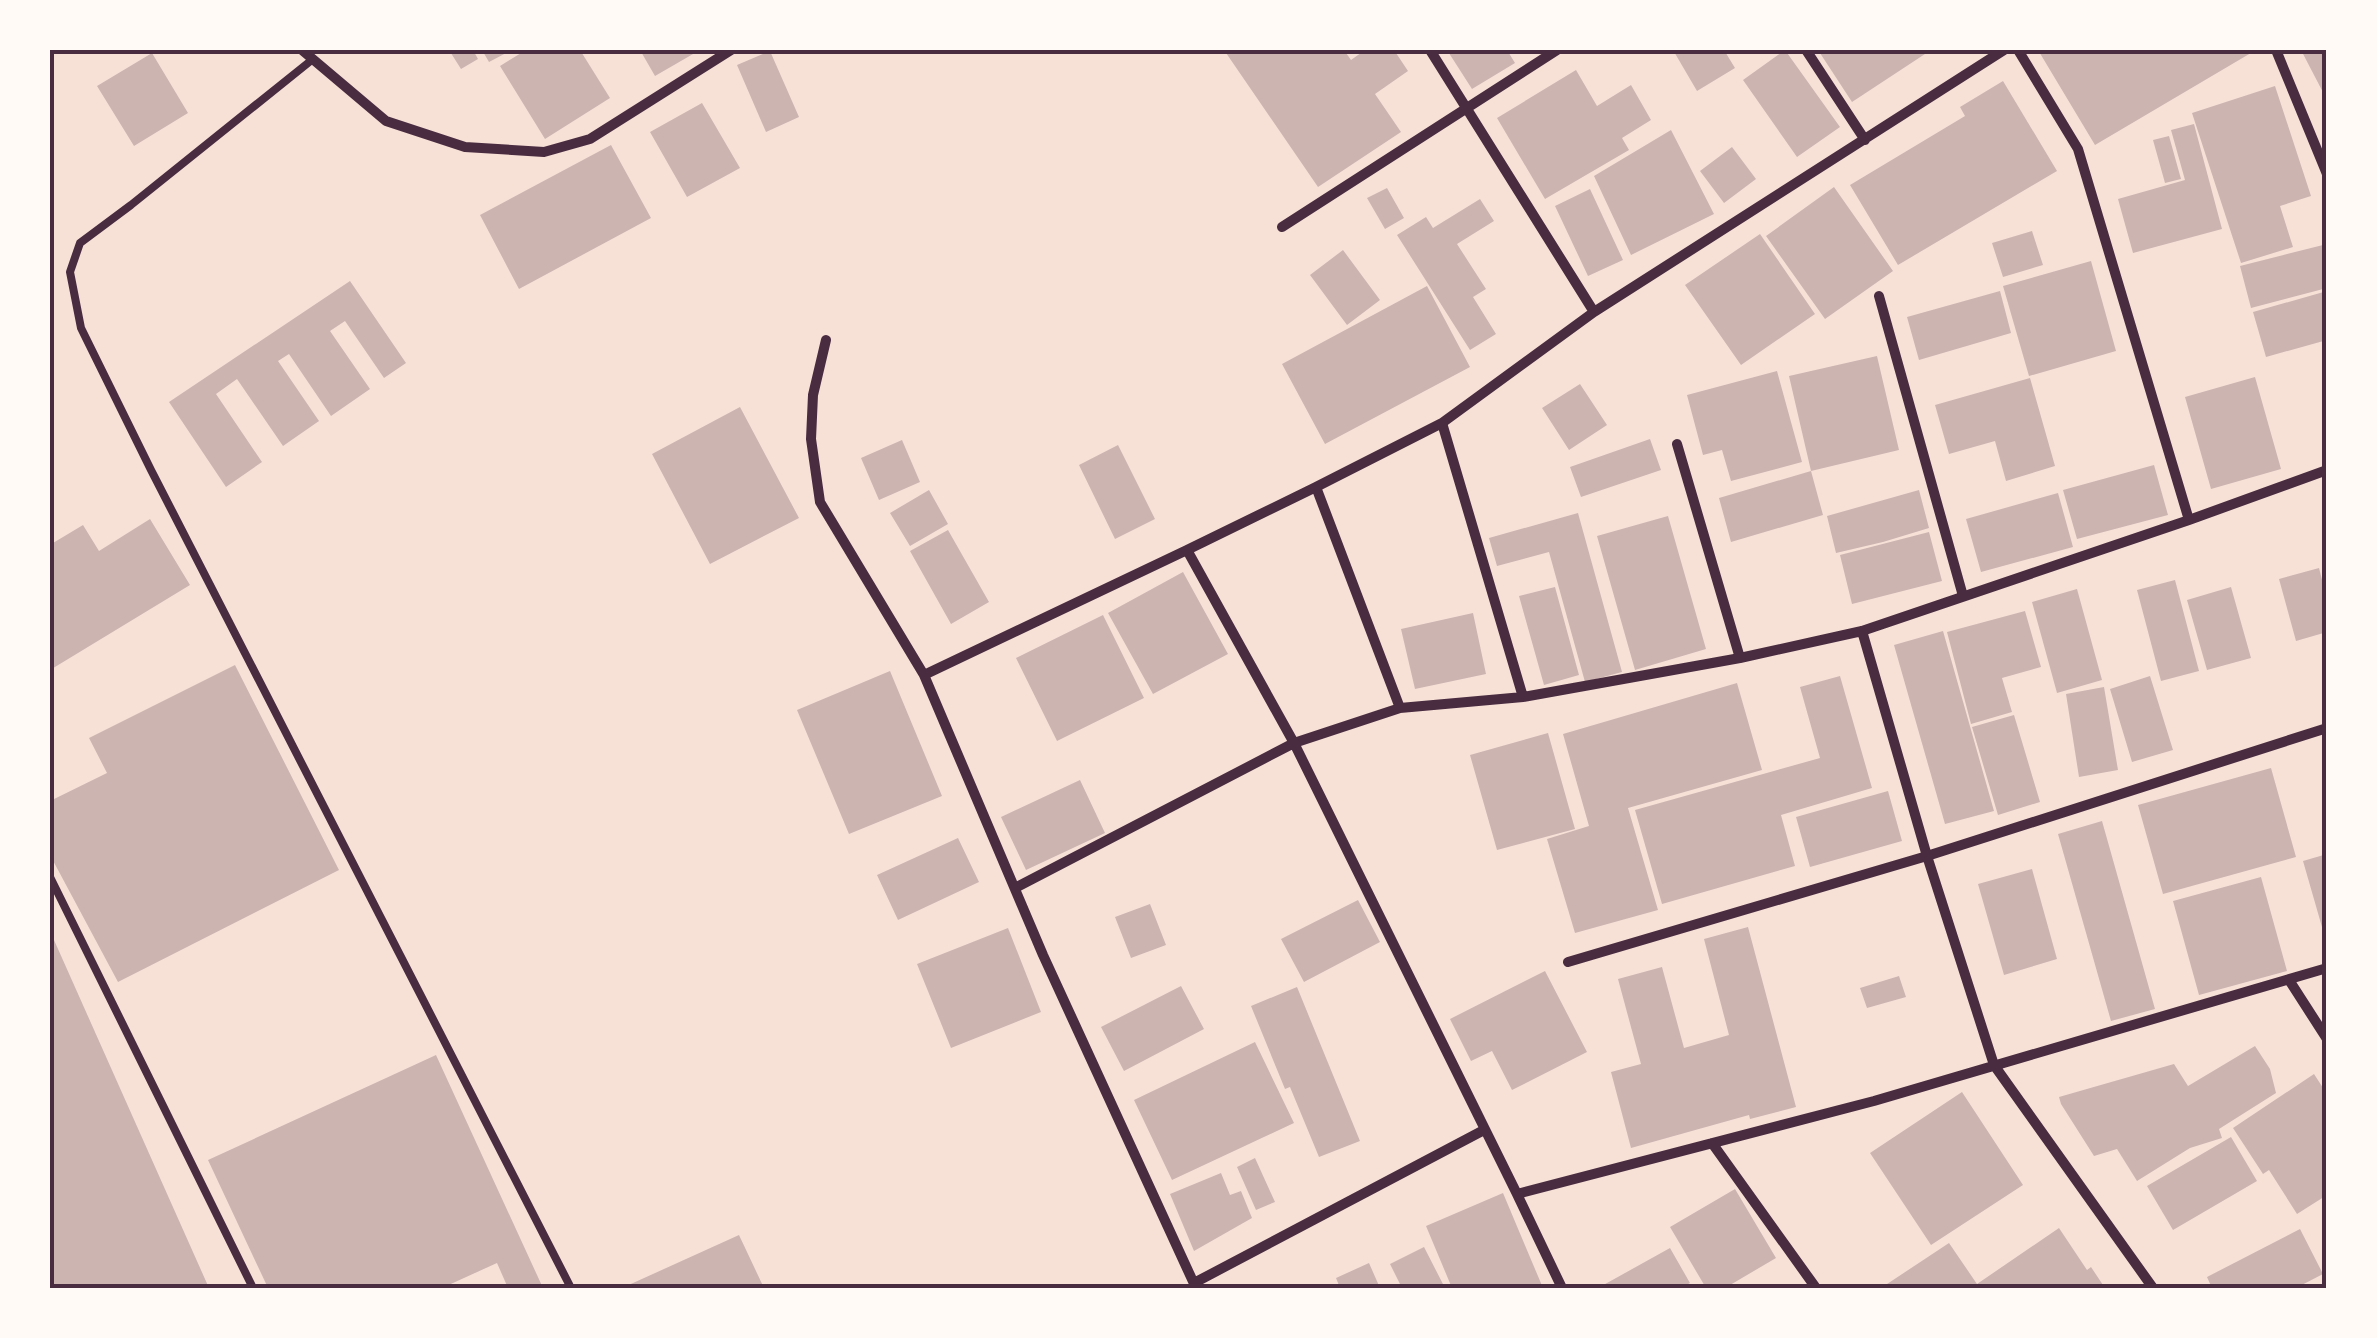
<svg xmlns="http://www.w3.org/2000/svg" width="2377" height="1338" viewBox="0 0 2377 1338" font-family="'IBM Plex Serif',serif">
<style>
.building{fill:#ccb4b1}
.lines{fill:none;stroke-linecap:round;stroke-linejoin:round}
.service{stroke:#4a2c40;stroke-width:8}
.minor{stroke:#4a2c40;stroke-width:10}
.neatline{fill:none;stroke:#4a2c40;stroke-width:4}
</style>
<rect width="100%" height="100%" fill="#f7e1d7"/>
<path class="building" d="M449 50H473L478 59 461 69Z
M482 50H512L489 62Z
M526 50H580L610 98 545 139 500 66Z
M640 50H700L655 76Z
M1224 50H1265L1266 52 1270 50H1344L1351 60 1365 50H1394L1408 71 1375 94 1401 132 1318 187Z
M1447 50H1507L1515 63 1472 89Z
M1673 50H1724L1735 68 1697 91Z
M1785 50 1840 127 1797 157 1743 80Z
M1818 50H1922L1925 54 1852 102Z
M2038 50H2256L2095 145Z
M2301 50H2327V100Z
M770 51 799 117 766 132 737 65Z
M152 53 188 113 134 146 97 86Z
M1576 70 1597 106 1631 85 1651 120 1622 138 1629 150 1545 199 1497 118Z
M2003 81 2057 171 1898 265 1850 185 1965 116 1960 107Z
M2275 86 2311 196 2280 206 2293 247 2241 263 2192 113Z
M702 103 740 168 687 197 650 132Z
M2194 124 2222 229 2133 253 2118 199 2185 180 2171 130Z
M1671 130 1714 214 1631 255 1594 176Z
M2169 136 2181 179 2165 183 2153 140Z
M611 145 651 218 519 289 480 215Z
M1732 147 1756 179 1724 203 1700 171Z
M1834 187 1893 271 1825 319 1766 236Z
M1387 188 1404 218 1385 229 1367 198Z
M1590 189 1623 260 1588 276 1555 206Z
M1480 199 1494 221 1457 244 1486 289 1473 297 1496 334 1470 350 1397 235 1426 217 1433 228Z
M2032 231 2043 265 2003 277 1992 243Z
M1760 234 1815 314 1741 365 1685 285Z
M2327 244V288L2251 308 2240 266Z
M1343 250 1380 300 1347 325 1310 275Z
M2091 261 2116 351 2029 376 2003 286Z
M350 281 406 363 384 378 345 321 330 331 370 389 331 416 289 354 278 361 319 421 283 446 237 379 216 394 262 462 226 487 169 402Z
M1427 286 1470 367 1325 444 1282 364Z
M2000 291 2011 333 1919 360 1907 317Z
M2327 291V340L2266 357 2253 312Z
M1877 356 1899 450 1811 471 1789 376Z
M1777 371 1802 462 1731 481 1722 450 1703 455 1687 395Z
M2255 377 2281 469 2211 489 2185 397Z
M2030 378 2055 466 2006 481 1995 441 1949 454 1935 405Z
M1580 384 1607 425 1569 450 1542 408Z
M740 407 799 518 710 564 652 454Z
M1650 439 1661 470 1581 497 1570 467Z
M902 440 920 482 879 500 861 458Z
M1118 445 1155 519 1115 539 1079 465Z
M2154 465 2168 515 2077 539 2063 490Z
M1811 471 1823 515 1731 542 1719 498Z
M929 490 948 524 910 546 890 513Z
M1919 490 1929 528 1883 542 1836 553 1827 516Z
M2058 493 2073 547 1981 572 1966 519Z
M1578 513 1622 672 1585 682 1549 552 1497 566 1489 538Z
M1668 516 1706 649 1635 670 1597 536Z
M150 519 190 585 50 670V538L53 543 83 525 99 551Z
M948 530 989 602 951 624 910 551Z
M1929 532 1942 581 1852 604 1840 555Z
M2319 568 2327 599V632L2296 641 2279 579Z
M1183 572 1228 654 1153 694 1108 613Z
M2175 580 2199 671 2161 681 2137 590Z
M1555 587 1579 675 1544 685 1519 596Z
M2231 587 2251 658 2207 670 2187 600Z
M2077 589 2102 680 2057 693 2032 602Z
M2025 611 2041 667 2002 678 2012 712 1971 724 1947 632Z
M1473 613 1486 674 1415 689 1401 629Z
M1103 615 1144 698 1057 741 1016 658Z
M1943 631 1994 811 1945 824 1894 645Z
M235 665 339 870 118 982 50 855V801L107 773 89 738Z
M890 671 942 796 849 834 797 710Z
M1840 676 1872 788 1781 815 1795 866 1662 904 1635 810 1820 758 1800 687Z
M2150 676 2173 750 2132 762 2110 689Z
M1737 683 1762 770 1628 808 1658 910 1575 933 1547 839 1589 826 1563 734Z
M2104 687 2118 770 2079 777 2066 694Z
M2014 715 2040 802 1998 815 1972 727Z
M1548 733 1575 829 1497 850 1470 755Z
M2271 768 2296 857 2163 894 2138 805Z
M1080 780 1105 833 1026 870 1001 817Z
M1888 791 1902 841 1810 867 1796 817Z
M2102 821 2155 1009 2111 1021 2058 834Z
M958 838 979 882 898 920 877 875Z
M2327 854V941H2326L2303 861Z
M2032 869 2057 959 2004 975 1978 884Z
M2261 877 2287 971 2199 995 2173 901Z
M1358 900 1380 942 1304 982 1281 939Z
M1150 904 1166 945 1131 958 1115 917Z
M1748 927 1796 1107 1750 1119 1749 1115 1631 1148 1611 1072 1641 1064 1618 979 1662 967 1684 1048 1729 1035 1704 939Z
M1008 928 1041 1012 951 1048 917 964Z
M50 931 209 1288H50Z
M1545 971 1587 1052 1512 1090 1492 1051 1471 1061 1450 1019Z
M1899 976 1906 997 1867 1008 1860 988Z
M1181 986 1204 1029 1124 1071 1101 1027Z
M1297 987 1360 1141 1319 1157 1290 1087 1285 1089 1251 1006Z
M1255 1042 1294 1123 1172 1180 1134 1100Z
M2255 1046 2270 1069 2276 1093 2219 1129 2222 1138 2190 1148 2137 1181 2117 1149 2094 1156 2061 1104 2059 1097 2174 1064 2188 1086Z
M436 1055 543 1288H508L497 1263 442 1288H268L208 1160Z
M2314 1074 2327 1094V1195L2297 1214 2269 1170 2263 1174 2233 1128Z
M1962 1092 2023 1185 1931 1245 1870 1153Z
M2231 1137 2257 1181 2173 1230 2147 1186Z
M1255 1158 1275 1202 1256 1210 1237 1167Z
M1221 1173 1230 1195 1241 1191 1252 1218 1194 1251 1170 1194Z
M1735 1189 1776 1258 1725 1288H1706L1670 1227Z
M1503 1193 1543 1288H1452L1426 1226Z
M2059 1228 2087 1270 2091 1267 2105 1288H1881L1949 1243 1977 1284Z
M2300 1229 2323 1274 2296 1288H2212L2207 1277Z
M739 1235 764 1288H622Z
M1424 1247 1445 1288H1402L1390 1264Z
M1670 1248 1690 1283 1681 1288H1598Z
M1369 1263 1380 1288H1340L1336 1278Z"/>
<g class="lines">
<path class="service" d="M313 59 131 205 80 243 70 272 81 328 151 470 571 1288
M50 877 253 1288"/>
<path class="minor" d="M302 50 386 121 465 147 544 152 590 139 731 50
M1430 50 1594 312
M1806 50 1865 140
M2018 50 2078 149 2189 520
M2276 50 2327 174
M1282 227 1557 50
M1879 296 1963 596
M826 340 813 395 811 439 820 502 924 675
M1442 423 1523 697
M1677 444 1740 658
M1187 550 1316 487
M1862 631 1927 856 1994 1065 2153 1288
M1400 708 1523 697 1740 658 1862 631 2189 520 2327 470
M1015 888 1294 743 1400 708 1316 487 1442 423 1594 312 2004 50
M1568 962 1927 856 2327 728
M2289 980 2327 1039
M1712 1143 1816 1288
M1517 1194 1562 1288
M1194 1283 1484 1130
M1196 1288 1043 955 924 675 1187 550 1294 743 1517 1194 1874 1101 2327 968"/>
</g>
<rect width="2377" height="1338" fill="none" stroke="#fffaf5" stroke-width="105"/>
<rect x="52" y="52" width="2272" height="1234" class="neatline"/>
</svg>
